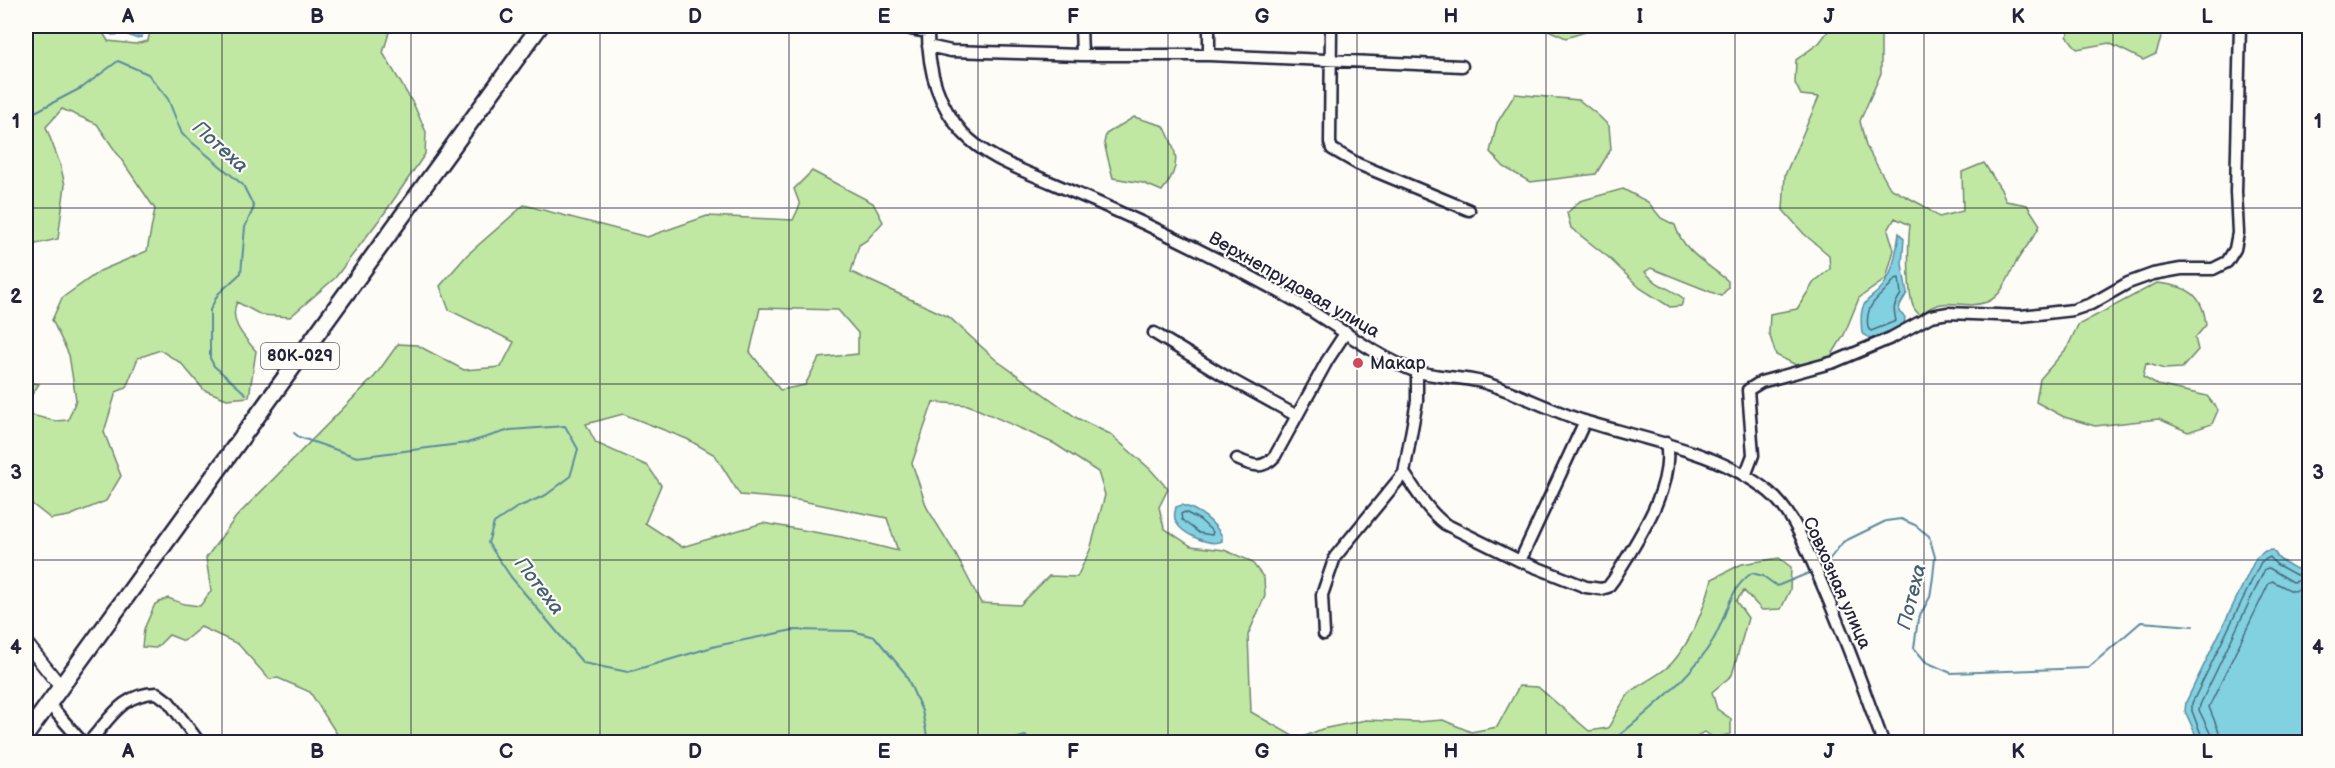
<svg xmlns="http://www.w3.org/2000/svg" width="2335" height="768" viewBox="0 0 2335 768" font-family="'Balsamiq Sans',sans-serif">
<style>
.green{fill:#c0e8a3;stroke:#71856f;stroke-width:1.5;fill-rule:evenodd}
.water{fill:#82d1e0;stroke:#5c8b9e;stroke-width:1.5}
.lines{fill:none;stroke-linecap:round;stroke-linejoin:round}
.shore{stroke:#48687d;stroke-width:1.5}
.stream{stroke:#5c8b9e;stroke-width:2}
.minor-casing{stroke:#22223b;stroke-width:15}
.tertiary-casing{stroke:#22223b;stroke-width:16}
.primary-casing{stroke:#22223b;stroke-width:20}
.minor{stroke:#fdfcf7;stroke-width:10}
.tertiary{stroke:#fdfcf7;stroke-width:12}
.primary{stroke:#fdfcf7;stroke-width:15}
.grid{fill:none;stroke:#22223b;stroke-width:1.5;stroke-opacity:0.55}
.poi-dot{fill:#d1495b;stroke:#fdfcf7;stroke-width:2}
.labels{text-anchor:middle;dominant-baseline:central;stroke-width:4.5;stroke-linejoin:round;paint-order:stroke}
.shield{fill:#fdfcf7;stroke:#646373;stroke-width:1.5}
.shield-label{font-size:16px;font-weight:bold;fill:#22223b}
.street-label{font-size:18px;fill:#22223b;stroke:#fdfcf7}
.poi-label{font-size:18px;fill:#22223b;stroke:#fdfcf7;text-anchor:start}
.water-label{font-size:20px;font-style:italic;fill:#445f75;stroke:#fdfcf7}
.neatline{fill:none;stroke:#22223b;stroke-width:2}
.grid-label{font-size:20px;text-anchor:middle;font-weight:bold;fill:#22223b}
</style>
<rect width="100%" height="100%" fill="#fdfcf7"/>
<filter id="ink" filterUnits="userSpaceOnUse"><feTurbulence type="fractalNoise" baseFrequency=".0167" numOctaves="2"/><feDisplacementMap in="SourceGraphic" scale="12" xChannelSelector="R" yChannelSelector="G"/><feConvolveMatrix kernelMatrix="1 2 1 2 8 2 1 2 1" color-interpolation-filters="sRGB"/></filter>
<g filter="url(#ink)">
<path class="green" d="M26 26H100V28L108 41 135 44 148 41 151 26H391L383 53 414 105 426 132 425 154 386 211 335 278 290 317 261 315 237 302C228 321 244 337 256 351L249 397 227 399 204 390 181 363 160 350 138 358 126 388 116 392 104 432 121 476 106 501 69 516 51 519 32 504 26 490V382L39 384 29 399 31 415 55 421 68 420 76 400 69 355 52 320 62 298 100 271 147 251 155 209 97 124 62 109 46 127 60 164 65 185 58 239 36 244 26 241Z
M1539 26H1590L1585 32 1566 38Z
M1832 26H1883L1881 38V73L1860 121 1866 146 1890 188 1922 205 1939 217 1963 211 1962 172 1984 163 2002 191 2006 201 2027 205 2040 225C2035 237 2027 245 2020 256 2010 270 2005 295 1987 302 1960 311 1945 293 1920 315 1918 313 1915 311 1914 308 1907 296 1908 240 1910 225L1895 218 1888 230 1894 250 1886 279 1859 298 1844 335 1830 358 1796 365 1776 355 1769 333 1770 314 1797 309 1814 282 1830 269 1829 255 1804 234 1783 210 1785 175 1819 97 1801 95 1795 83 1796 60 1819 43Z
M2072 26H2158L2161 38 2156 54 2143 60 2109 43 2077 49 2067 36Z
M1515 94 1579 100 1599 116 1609 126 1611 149 1596 174 1530 182 1504 167 1490 152 1497 123Z
M1134 117 1164 126C1178 153 1182 166 1162 191L1143 183 1113 178 1104 143 1106 134Z
M812 171 873 203 883 222 867 240 859 245 851 272 949 317 996 360 1077 418 1110 434 1150 469 1168 489 1159 507 1164 528 1191 546 1224 550 1251 561 1264 578 1265 596 1248 635 1251 712 1298 739 1322 729 1366 720 1417 722 1443 720 1471 732 1497 727 1519 686 1538 687 1589 731 1608 728C1615 717 1621 702 1630 693 1643 681 1660 676 1672 663 1693 639 1704 609 1712 579L1742 564 1779 558 1791 567 1790 590 1781 609 1762 610 1744 591 1736 601 1748 618 1732 675 1712 692 1717 709 1731 719V734L1714 738 1705 732 1698 735V742H565L554 737H524L521 742H342L310 692 278 678 269 679 238 644 201 627 184 641 169 635 156 648 142 647 144 629 155 604 168 598 184 604 200 606 211 591 206 558 236 517 375 376 398 344 417 345 464 370 501 367 514 342 449 310 440 286 467 255 524 205 647 237 707 216 793 220 800 205 794 189ZM760 308 838 310 858 333V354L819 358 805 385 780 390 750 352ZM933 402 968 405 1055 444 1098 472 1105 495 1090 550 1077 577 1049 576 1020 605 981 603 955 553 927 508 912 463ZM623 414 687 439 715 455 740 495 797 500 887 518 898 551 842 537 763 523 682 547 645 523 661 485 648 466 596 443 586 424Z
M1623 189 1648 202 1661 218 1675 225C1683 252 1708 264 1728 281V288L1721 296 1651 268 1645 272C1659 288 1670 287 1684 299L1681 306 1670 307 1640 288 1608 257 1571 228 1567 213 1580 201Z
M2157 283C2187 286 2203 293 2206 325L2195 338 2198 350 2182 368 2164 369 2146 363 2143 377 2157 385 2207 396 2218 410 2212 424 2188 432 2159 419 2095 426 2064 417 2036 402 2040 379 2067 348 2078 325Z"/>
<path class="water" d="M112 26H142V37L135 38 126 34 112 35 107 31Z
M1899 233 1904 239 1902 264 1907 293 1900 305 1899 312 1905 317 1904 325 1871 339 1862 333C1857 291 1874 305 1888 278 1895 265 1897 247 1899 233Z
M1182 505C1199 510 1213 521 1222 536V541C1210 547 1182 534 1176 522 1173 517 1175 512 1176 507Z
M2273 550 2279 559 2296 569 2302 567 2309 557V742H2199L2185 711 2186 702 2256 558 2265 551Z"/>
<g class="lines">
<path class="shore" d="M1899 278 1901 294C1893 307 1893 307 1896 321L1871 331 1868 328C1864 301 1882 298 1895 279Z
M1185 512 1200 520 1213 532 1212 535 1199 533 1182 520 1181 514Z
M2204 742 2192 711V703L2261 562 2270 557 2276 564 2296 575 2305 573 2310 568
M2212 742 2211 735 2199 710 2200 705 2265 569 2269 568 2293 582 2310 579
M2221 742 2219 732 2209 707 2269 583 2272 581 2292 591 2310 589"/>
<path class="stream" d="M26 110 33 113 83 87 118 61 148 74 168 99 182 134 243 185 254 207 245 227 241 273 218 294 210 310V358L214 366 246 394
M294 433 299 437 357 457 467 443 510 430 565 426 578 449 570 477 546 495 516 508 494 523 488 543 511 577 583 663 628 672 716 646 793 630 853 631 875 637 905 673 922 711 927 736 933 742
M1819 568 1825 565 1843 542 1886 521 1901 519 1915 525 1929 536 1935 557 1933 577 1930 597 1918 619 1914 648 1926 662 1951 673 2088 668 2141 622 2193 626
M1005 742 1025 736 1038 742
M1333 742 1338 739 1350 742
M1399 742 1419 739 1426 742
M1611 742C1643 716 1692 677 1713 640 1727 617 1728 589 1752 573L1763 576 1777 586 1814 571"/>
<g class="minor-casing">
<path id="minor" d="M902 26 911 29 928 32
M928 26C927 65 936 103 963 133 986 158 1022 170 1052 183 1134 217 1213 255 1290 298 1329 320 1371 354 1412 370 1434 378 1459 376 1482 382 1517 392 1549 410 1584 421 1644 440 1719 451 1769 492 1794 513 1805 546 1818 575 1842 630 1863 686 1883 742
M1331 26 1330 143 1332 149 1358 164 1469 210
M928 46 951 51 1082 55 1081 26
M1082 55H1209L1462 66
M1209 55V26
M1154 333 1228 378 1297 416
M1237 459C1252 466 1263 470 1275 456L1327 361 1346 332
M1404 473C1416 491 1428 511 1445 524L1520 561 1586 587 1601 589 1608 587 1614 579C1636 542 1675 488 1666 443
M1745 476 1753 455 1748 390 1761 382 1834 362 1891 338 1931 316 1948 313 2021 316 2073 310 2091 304 2128 283 2153 274 2181 269H2213L2227 262 2235 249 2238 233 2236 192 2240 26
M1520 561 1585 421
M1324 634 1322 595 1335 557 1404 473 1417 401V372
M49 704 82 742
M89 742C110 719 122 693 157 693L169 702 199 742"/>
</g>
<g class="tertiary-casing">
<path id="tertiary" d="M26 643 61 687"/>
</g>
<g class="primary-casing">
<path id="primary" d="M26 735 540 26"/>
</g>
<use href="#minor" class="minor"/>
<use href="#tertiary" class="tertiary"/>
<use href="#primary" class="primary"/>
</g>
</g>
<path class="grid" d="M222 26V742M411 26V742M600 26V742M789 26V742M978 26V742M1168 26V742M1357 26V742M1546 26V742M1735 26V742M1924 26V742M2113 26V742M26 208H2310M26 384H2310M26 560H2310"/>
<circle class="poi-dot" cx="1358" cy="363" r="6"/>
<g class="labels">
<rect class="shield" x="261" y="343" width="78" height="26" rx="4.5"/>
<g class="shield-label">
<text x="300" y="356">80К-029</text>
</g>
<g class="street-label">
<text transform="translate(1294 285) rotate(30)">Верхнепрудовая улица</text>
<text transform="translate(1837 583) rotate(66)">Совхозная улица</text>
</g>
<g class="poi-label">
<text x="1370" y="363">Макар</text>
</g>
<g class="water-label">
<text transform="translate(220 147) rotate(42)">Потеха</text>
<text transform="translate(539 586) rotate(52)">Потеха</text>
<text transform="translate(1912 597) rotate(-76)">Потеха</text>
</g>
</g>
<rect width="2335" height="768" fill="none" stroke="#fdfcf7" stroke-width="66"/>
<rect x="33" y="33" width="2269" height="702" class="neatline"/>
<g class="grid-label">
<text x="128" y="23">A</text>
<text x="317" y="23">B</text>
<text x="506" y="23">C</text>
<text x="695" y="23">D</text>
<text x="884" y="23">E</text>
<text x="1073" y="23">F</text>
<text x="1262" y="23">G</text>
<text x="1451" y="23">H</text>
<text x="1640" y="23">I</text>
<text x="1829" y="23">J</text>
<text x="2018" y="23">K</text>
<text x="2207" y="23">L</text>
<text x="16" y="128">1</text>
<text x="2318" y="128">1</text>
<text x="16" y="303">2</text>
<text x="2318" y="303">2</text>
<text x="16" y="479">3</text>
<text x="2318" y="479">3</text>
<text x="16" y="654">4</text>
<text x="2318" y="654">4</text>
<text x="128" y="758">A</text>
<text x="317" y="758">B</text>
<text x="506" y="758">C</text>
<text x="695" y="758">D</text>
<text x="884" y="758">E</text>
<text x="1073" y="758">F</text>
<text x="1262" y="758">G</text>
<text x="1451" y="758">H</text>
<text x="1640" y="758">I</text>
<text x="1829" y="758">J</text>
<text x="2018" y="758">K</text>
<text x="2207" y="758">L</text>
</g>
</svg>
